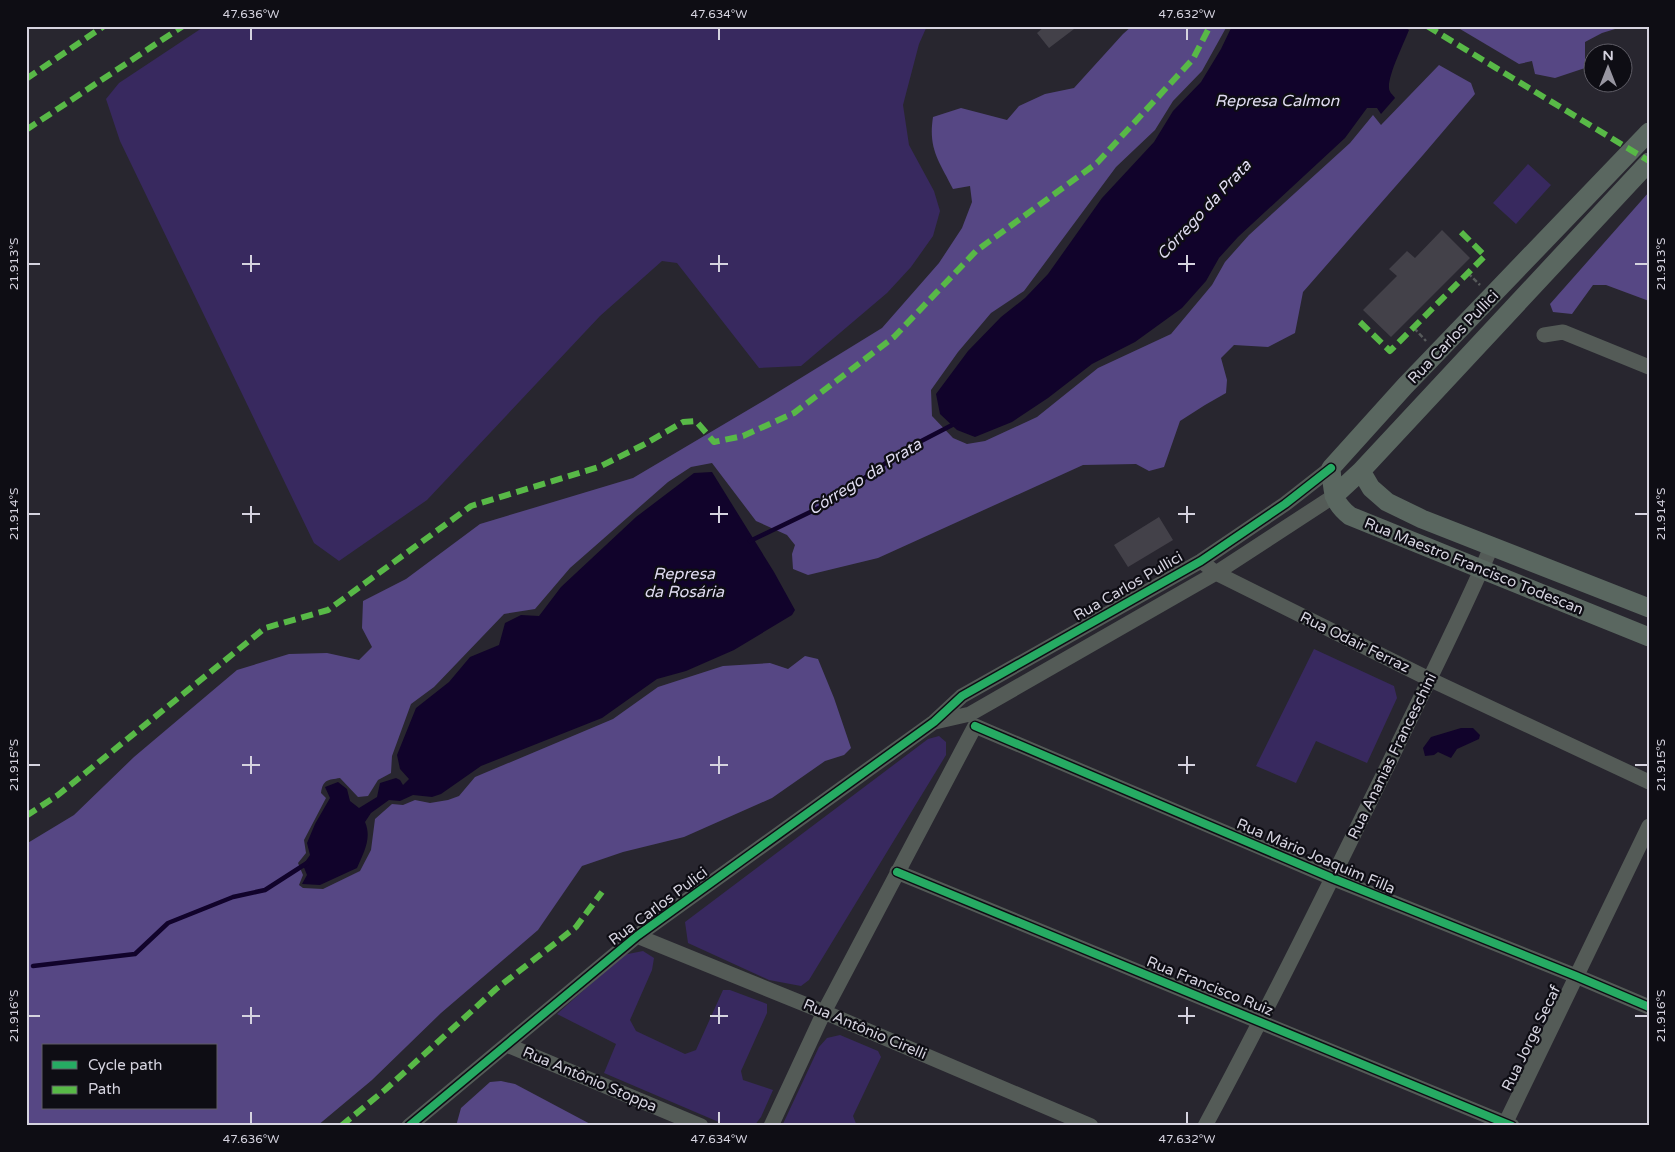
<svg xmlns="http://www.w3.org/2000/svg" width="1675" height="1152" viewBox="0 0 1675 1152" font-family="'Varela Round',sans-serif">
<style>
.green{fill:#38295f}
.forest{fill:#564784;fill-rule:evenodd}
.water{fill:#11032b}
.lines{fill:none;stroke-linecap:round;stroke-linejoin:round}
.stream{stroke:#11032b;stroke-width:4.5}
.building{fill:#434149}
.path{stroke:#575a5b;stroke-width:2.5;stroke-dasharray:5 2.5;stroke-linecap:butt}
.minor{stroke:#545b57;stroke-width:15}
.major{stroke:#5a6760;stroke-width:19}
.quiet{stroke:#58b947;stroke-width:6;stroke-dasharray:12 6;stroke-linecap:butt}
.cycleway-casing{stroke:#0e0d14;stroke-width:11}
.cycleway{stroke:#26ab63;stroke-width:8}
.ticks{fill:none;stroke:#d5d3df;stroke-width:2}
.labels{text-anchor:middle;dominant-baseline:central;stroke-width:4.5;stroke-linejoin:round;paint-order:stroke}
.street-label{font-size:15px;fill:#d5d3df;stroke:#0e0d14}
.water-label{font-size:16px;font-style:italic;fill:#dfdbf0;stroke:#0e0d14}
.neatline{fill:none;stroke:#d5d3df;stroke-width:2}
.ticks-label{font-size:12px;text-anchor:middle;fill:#d5d3df}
</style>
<rect width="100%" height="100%" fill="#28262f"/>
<path class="green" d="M205 26H927L919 44 903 105 909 145 934 191 940 211 933 236 911 267 887 293 801 366 759 368 677 263 662 261 600 316 427 500 339 561 314 543 120 141 106 99 119 83Z
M1528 164 1551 185 1516 224 1493 203Z
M1314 649 1394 686 1397 698 1367 763 1316 741 1296 783 1256 766Z
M939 736 946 742V755L809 980 801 986 769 980 688 943 685 922 928 739Z
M643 951 654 958 652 970 630 1020 636 1031 685 1054 696 1050 723 990H730L767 1004V1013L741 1071 743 1080 773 1090 761 1117 754 1126H728L604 1073 616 1044 557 1014 623 955Z
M840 1035 878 1051 881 1057 853 1116 857 1126H782L819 1047 827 1038Z"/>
<path class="forest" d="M1132 26H1227L1202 71 1173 101 1155 130 1116 167 1024 291 991 313 958 352 931 390 932 416 953 438 967 444 985 441 1037 417 1098 368 1171 334 1212 285 1225 262 1249 235 1350 143 1373 115 1381 125 1439 65 1471 83 1475 94 1423 155 1303 292 1295 333 1268 347 1234 345 1221 358 1227 380 1226 393 1205 405 1180 421 1164 467 1149 471 1136 464 1083 465 878 558 808 575 793 569 792 554 795 545 787 535 756 521 712 463 691 467 668 482 570 568 535 609 504 614 434 687 411 704 392 756 391 773 378 780 368 796 358 797 340 778C328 780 323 779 321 793L326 798 304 840 306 853 298 863 303 875 299 885 303 888 323 889 360 871 371 850 375 819 392 804 403 805 415 800 430 803 448 800 459 796 475 777 613 719 658 687 723 666 770 663 788 669 805 656 818 659 834 698 851 748 844 755 825 761 772 798 684 837 623 852 582 866 538 930 441 1013 372 1080 317 1126H26V844L74 815 134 757 237 670 289 654 327 653 359 660 372 647 362 628 363 601 406 579 480 524 633 478 765 400 882 328 939 263 962 228 972 202 970 186 953 189C939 161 928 149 933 117L961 108 1007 120 1019 106 1045 94 1074 88 1123 34ZM44 1046H216V1108H44Z
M1455 26H1625L1602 33 1585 42V68L1555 78 1535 74 1532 61 1519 64Z
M1649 192V301L1606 285H1593L1572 314 1553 312 1550 304Z
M501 1081 515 1084 594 1126H456L461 1108 490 1082Z"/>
<path class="water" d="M1232 26H1403L1409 30C1404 43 1388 75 1389 88 1389 92 1393 95 1395 98L1381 114 1377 108H1367L1345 138 1238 237 1219 258 1206 281 1182 308 1135 342 1092 364 1048 398 1012 422 975 437 957 430 940 414 936 394 968 351 1001 317 1025 298 1048 274 1102 198 1154 142 1173 111 1201 82 1221 49Z
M712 472 774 572 795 610 792 615 734 650 686 671 657 679 602 718 481 766 441 794 432 797 413 795 400 801 389 800 371 813 365 822C372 838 364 852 357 868L320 885 302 884 307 875 303 865 310 855 307 843 315 824 330 798 325 787 338 782 347 789 350 801 359 808 377 797 380 783 396 778 400 780 403 785 409 779 400 769 397 755 416 708 449 682 470 657 499 645 505 623 521 615 539 616 561 587 636 517 694 473Z
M1461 728H1473L1480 735 1479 739 1457 749 1451 758 1438 752 1434 755 1425 756 1423 748 1431 737Z"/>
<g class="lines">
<path class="stream" d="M750 541 829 503 904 450 956 423
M33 966 135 954 168 923 233 897 265 890 307 863"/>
</g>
<path class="building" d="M1045 26H1078L1049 48 1037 33Z
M1442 230 1470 258 1391 337 1363 310 1397 276 1389 269 1407 251 1415 258Z
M1159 517 1173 540 1128 567 1114 545Z"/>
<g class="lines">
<path class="path" d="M1468 273 1480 285
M1414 328 1426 341"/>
<path class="minor" d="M1544 335 1563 332 1649 367
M1201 561 1216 573 1429 679 1649 782
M935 722 970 714 1216 573 1334 496
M975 726 1332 878 1576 976 1649 1007
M897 872 1512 1126
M637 936 824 1012 1091 1126
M507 1045 701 1126
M409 1126 637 936 934 722 962 696 1201 561 1285 504 1331 468
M771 1126 824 1012 975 726
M1205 1126C1270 1005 1330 883 1390 761 1424 689 1461 618 1492 545
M1504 1126 1649 826"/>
<path class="major" d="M1649 132 1405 386 1331 468C1333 490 1331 501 1350 516L1649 637
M1361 471 1371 488 1387 502 1422 519 1649 608
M1334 496 1361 471 1649 162"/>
<path class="quiet" d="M1427 26 1649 161
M26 79 104 26
M26 130 183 26
M1360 322 1390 351 1485 256 1460 231
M26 816 58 795 265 628 328 610 471 506 599 467 643 445 683 422 696 421 714 442 743 436 794 413 894 337 976 251 1097 163 1193 59 1210 26
M341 1126 386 1089 496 989 576 927 602 892"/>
<g class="cycleway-casing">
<path id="cycleway" d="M975 726 1332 878 1576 976 1649 1007
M897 872 1512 1126
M409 1126 637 936 934 722 962 696 1201 561 1285 504 1331 468"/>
</g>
<use href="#cycleway" class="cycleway"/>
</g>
<path class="ticks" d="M251 28V40M719 28V40M1187 28V40M251 255V272M719 255V272M1187 255V272M28 264H40M242 264H260M710 264H728M1178 264H1195M1635 264H1648M251 506V523M719 506V523M1187 506V523M28 514H40M242 514H260M710 514H728M1178 514H1195M1635 514H1648M251 756V774M719 756V774M1187 756V774M28 765H40M242 765H260M710 765H728M1178 765H1195M1635 765H1648M251 1007V1024M719 1007V1024M1187 1007V1024M28 1016H40M242 1016H260M710 1016H728M1178 1016H1195M1635 1016H1648M251 1112V1124M719 1112V1124M1187 1112V1124"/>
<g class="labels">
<g class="street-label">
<text transform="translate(1453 337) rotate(-46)">Rua Carlos Pullici</text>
<text transform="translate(1474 566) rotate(22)">Rua Maestro Francisco Todescan</text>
<text transform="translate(1128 586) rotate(-30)">Rua Carlos Pullici</text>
<text transform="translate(1355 642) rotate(26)">Rua Odair Ferraz</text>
<text transform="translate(1392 756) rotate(-64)">Rua Ananias Franceschini</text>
<text transform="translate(1316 856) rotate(23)">Rua Mário Joaquim Filla</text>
<text transform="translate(658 906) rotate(-37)">Rua Carlos Pulici</text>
<text transform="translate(1210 986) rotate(22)">Rua Francisco Ruiz</text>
<text transform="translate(865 1029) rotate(23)">Rua Antônio Cirelli</text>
<text transform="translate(1531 1038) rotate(-64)">Rua Jorge Secaf</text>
<text transform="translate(590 1079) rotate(23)">Rua Antônio Stoppa</text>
</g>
<g class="water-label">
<text x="1277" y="101">Represa Calmon</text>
<text transform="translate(1204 210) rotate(-47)">Córrego da Prata</text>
<text transform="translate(865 477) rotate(-32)">Córrego da Prata</text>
<text x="684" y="574">Represa<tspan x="684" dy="18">da Rosária</tspan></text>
</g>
</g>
<rect width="1675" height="1152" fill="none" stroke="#0e0d14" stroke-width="55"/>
<rect x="42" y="1044" width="175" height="65" fill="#0e0d14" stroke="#5e5c65"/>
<rect x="52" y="1061" width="25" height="8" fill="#26ab63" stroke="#5e5c65"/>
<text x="88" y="1070" font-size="15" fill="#d5d3df">Cycle path</text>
<rect x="52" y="1086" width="25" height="8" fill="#58b947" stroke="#5e5c65"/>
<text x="88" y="1094" font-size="15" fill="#d5d3df">Path</text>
<g transform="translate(1608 68)"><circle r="24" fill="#0e0d14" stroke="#5e5c65"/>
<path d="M0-4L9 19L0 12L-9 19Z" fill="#9896a1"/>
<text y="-8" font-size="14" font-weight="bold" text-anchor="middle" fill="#d5d3df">N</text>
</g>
<rect x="28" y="28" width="1620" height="1096" class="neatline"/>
<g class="ticks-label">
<text x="251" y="18">47.636°W</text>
<text x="719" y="18">47.634°W</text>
<text x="1187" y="18">47.632°W</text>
<text transform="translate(14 264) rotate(-90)" y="4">21.913°S</text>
<text transform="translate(1661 264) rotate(-90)" y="4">21.913°S</text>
<text transform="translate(14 514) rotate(-90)" y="4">21.914°S</text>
<text transform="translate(1661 514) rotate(-90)" y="4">21.914°S</text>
<text transform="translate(14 765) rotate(-90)" y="4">21.915°S</text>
<text transform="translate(1661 765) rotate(-90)" y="4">21.915°S</text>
<text transform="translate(14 1016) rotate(-90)" y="4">21.916°S</text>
<text transform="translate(1661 1016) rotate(-90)" y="4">21.916°S</text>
<text x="251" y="1143">47.636°W</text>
<text x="719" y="1143">47.634°W</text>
<text x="1187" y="1143">47.632°W</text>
</g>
</svg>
